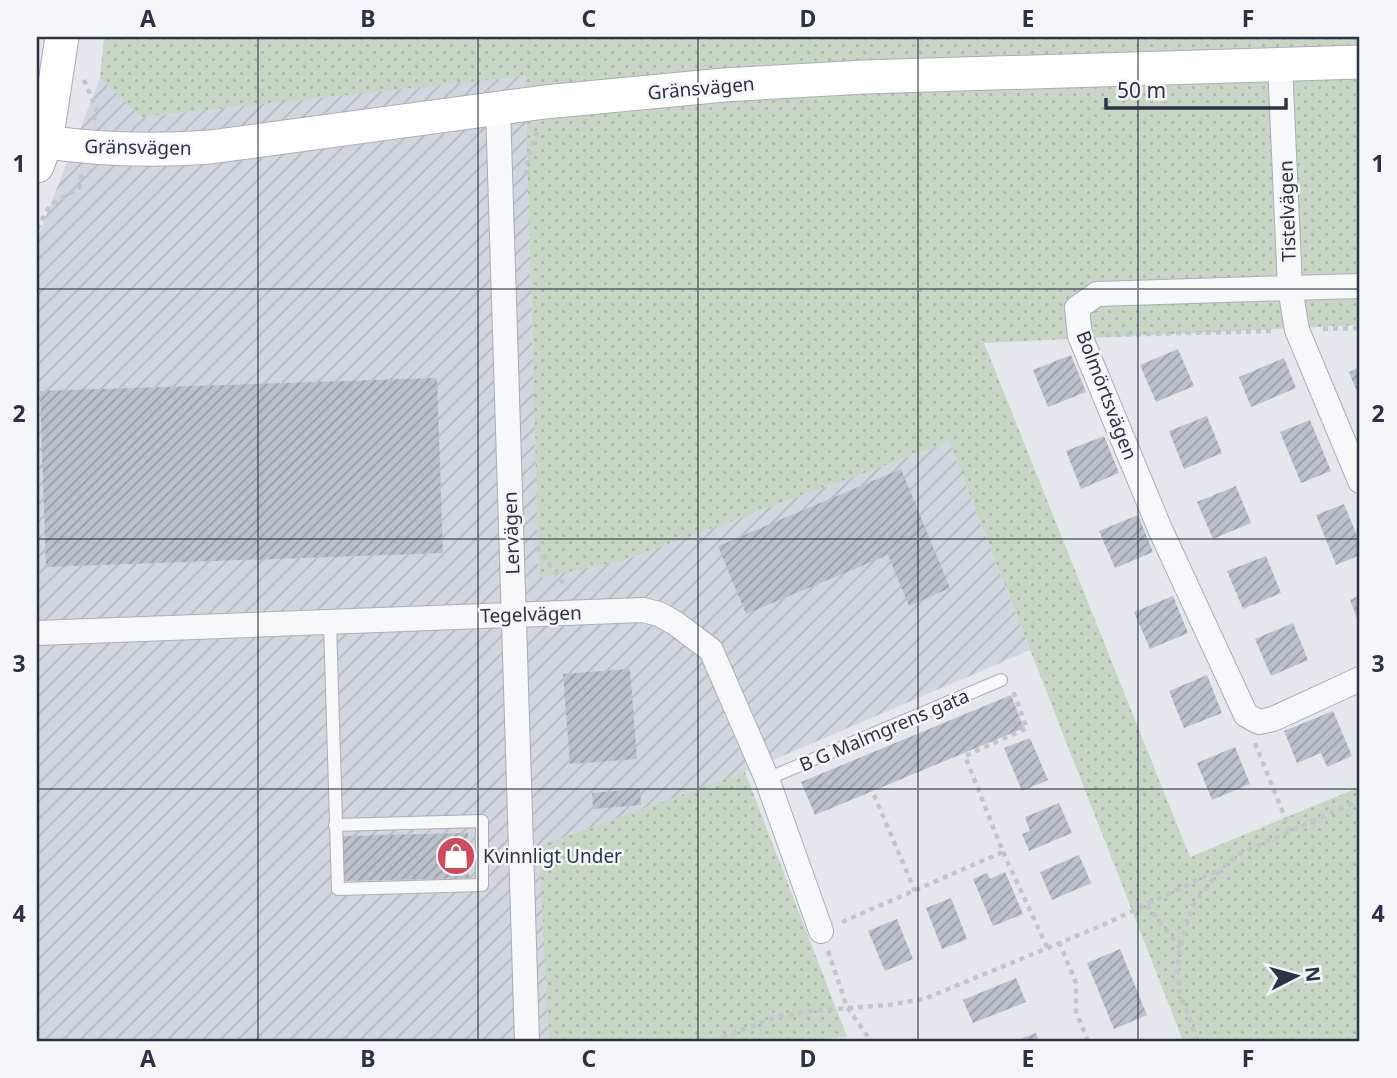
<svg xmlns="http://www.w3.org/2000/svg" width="1397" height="1078" viewBox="0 0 1397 1078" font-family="'Noto Sans',sans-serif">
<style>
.industrial{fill:url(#industrial-furrows)}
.park{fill:url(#park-dots)}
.building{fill:url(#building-hatch)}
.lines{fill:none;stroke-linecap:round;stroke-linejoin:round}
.lane-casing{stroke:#a9aeb7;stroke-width:14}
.street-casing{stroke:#a9aeb7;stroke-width:26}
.secondary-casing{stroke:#a9aeb7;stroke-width:35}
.path{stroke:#c2c5cb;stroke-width:4.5;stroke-dasharray:5 5;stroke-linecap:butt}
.lane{stroke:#f7f8fa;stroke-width:12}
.street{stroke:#f7f8fa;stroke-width:24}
.secondary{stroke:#fff;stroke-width:33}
.grid{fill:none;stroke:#2b3445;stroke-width:2;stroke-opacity:0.55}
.labels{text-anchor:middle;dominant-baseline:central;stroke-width:5;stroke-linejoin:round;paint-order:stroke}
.street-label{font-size:19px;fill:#2b3445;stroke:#f4f6f9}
.poi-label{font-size:19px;fill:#2b3445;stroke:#f4f6f9;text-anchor:start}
.neatline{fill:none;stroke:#2b3445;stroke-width:2.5}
.grid-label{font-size:23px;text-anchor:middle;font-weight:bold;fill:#2b3445}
</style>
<defs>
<pattern id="industrial-furrows" width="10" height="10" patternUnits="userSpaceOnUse" patternTransform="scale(1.75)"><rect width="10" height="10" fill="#d2d6de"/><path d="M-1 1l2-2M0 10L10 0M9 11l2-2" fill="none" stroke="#b4b8c0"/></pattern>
<pattern id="park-dots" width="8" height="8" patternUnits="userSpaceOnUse" patternTransform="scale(1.75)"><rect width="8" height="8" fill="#c9d6c5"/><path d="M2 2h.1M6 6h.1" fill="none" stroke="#adb8ab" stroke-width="1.8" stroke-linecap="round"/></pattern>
<pattern id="building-hatch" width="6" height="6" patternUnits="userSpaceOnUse" patternTransform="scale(1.75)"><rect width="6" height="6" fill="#bbc0ca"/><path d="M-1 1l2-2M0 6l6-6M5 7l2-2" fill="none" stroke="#989da6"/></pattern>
</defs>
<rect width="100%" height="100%" fill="#e4e7ec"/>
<path class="industrial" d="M525 75 539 577 622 561 949 442 1030 650 745 772 540 846 549 1041H37V239L100 78 142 117Z"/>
<path class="park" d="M104 37H1360V325L984 343 1190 857 1360 787V1041H1183L949 442 622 561 539 578 525 76 141 117 100 78Z
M745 772 847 1037 818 1039 811 1041H549L539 846Z"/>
<path class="building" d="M1178 349 1194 386 1156 402 1140 365Z
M1071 355 1086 392 1048 407 1033 370Z
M1284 358 1296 388 1251 407 1239 377Z
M1360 367V399L1349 372Z
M437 378 443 553 46 567 40 391Z
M1207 416 1222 453 1184 469 1169 431Z
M1310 420 1331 471 1301 483 1280 432Z
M1104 436 1119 473 1081 489 1066 451Z
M901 469 950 588 909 606 888 555 746 614 718 546Z
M1236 486 1251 523 1213 539 1197 502Z
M1344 504 1360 543V555L1336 565 1316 515Z
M1138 515 1153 552 1115 568 1099 531Z
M1266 556 1281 593 1243 609 1227 571Z
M1360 595V626L1350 600Z
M1173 596 1188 633 1150 649 1134 612Z
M1293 623 1308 660 1271 676 1255 639Z
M630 669 637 759 570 764 563 674Z
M1207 675 1222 713 1184 728 1169 691Z
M1011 695 1024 728 815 815 801 782Z
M1333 711 1352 756 1327 767 1321 753 1297 763 1284 731Z
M1030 738 1048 780 1022 791 1004 748Z
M1235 747 1250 784 1212 800 1197 763Z
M640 789 641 805 593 809 592 793Z
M1059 803 1072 833 1029 851 1022 834 1030 831 1025 817Z
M468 833 469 878 344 881 343 836Z
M1079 855 1091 883 1052 900 1040 872Z
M1005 872 1023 914 993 926 973 879 987 873 990 879Z
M951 898 967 939 942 949 926 908Z
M897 919 913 959 885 971 868 931Z
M1120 949 1147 1015 1114 1029 1087 963Z
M1016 978 1026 1002 973 1023 963 1000Z
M1036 1033 1039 1041H1015Z"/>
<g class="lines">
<g class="lane-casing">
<path id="lane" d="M330 622 338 889 482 885V821L335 825
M767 779 1001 680"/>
</g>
<g class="street-casing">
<path id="street" d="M1280 64 1290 288 1360 286
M498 108 527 1041
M1360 481 1297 330 1290 288 1097 294 1077 308 1080 336 1160 529 1246 715 1259 722 1273 719 1360 679
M37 633 643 610 659 614 675 623 711 650 767 779 821 931"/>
</g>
<g class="secondary-casing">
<path id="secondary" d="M46 142C102 150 155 151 210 147L545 102 724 85 864 77 1360 62
M37 166 46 142 62 37"/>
</g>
<path class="path" d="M84 80 97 110 94 120
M526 175 528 158 538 129
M37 229 50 205 79 188 82 173
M1323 329 1360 328
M1106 335 1275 331
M537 547 568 590
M1255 743 1290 830
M874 795 915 891
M1003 852 1047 947
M1147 905 1180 948
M842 922 1003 852 965 756 1027 728 1013 691
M1059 942 1076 983V1012L1088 1041
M828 951 847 1007 871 1041
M713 1041 777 1017 810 1011 889 1005 924 999 1103 925 1221 869
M1198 1041 1180 994 1177 974 1180 948 1193 905 1221 869 1239 854 1360 800"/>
<use href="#lane" class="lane"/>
<use href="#street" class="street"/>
<use href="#secondary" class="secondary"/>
</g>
<path class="grid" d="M258 37V1041M478 37V1041M698 37V1041M918 37V1041M1138 37V1041M37 289H1360M37 539H1360M37 789H1360"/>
<defs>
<g id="shop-disc" transform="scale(2.0125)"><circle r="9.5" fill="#d1495b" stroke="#f4f6f9"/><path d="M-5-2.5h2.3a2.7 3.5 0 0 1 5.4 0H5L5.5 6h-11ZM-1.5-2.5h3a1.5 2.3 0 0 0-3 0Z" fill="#fff"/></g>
</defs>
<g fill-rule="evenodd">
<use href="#shop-disc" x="456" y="856"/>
</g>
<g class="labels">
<g class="street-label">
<text transform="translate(701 88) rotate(-5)">Gränsvägen</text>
<text transform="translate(138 147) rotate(1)">Gränsvägen</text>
<text transform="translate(1287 211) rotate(-92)">Tistelvägen</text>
<text transform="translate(1107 395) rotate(69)">Bolmörtsvägen</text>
<text transform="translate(511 533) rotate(-92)">Lervägen</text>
<text transform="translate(531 614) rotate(-2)">Tegelvägen</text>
<text transform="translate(884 730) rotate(-23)">B G Malmgrens gata</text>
</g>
<g class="poi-label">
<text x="483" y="856">Kvinnligt Under</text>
</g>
</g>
<rect width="1397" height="1078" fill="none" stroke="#f4f6f9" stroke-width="77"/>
<g transform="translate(1296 976) rotate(84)" stroke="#f4f6f9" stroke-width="5" paint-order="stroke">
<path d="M0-5L12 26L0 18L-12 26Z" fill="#2b3445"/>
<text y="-10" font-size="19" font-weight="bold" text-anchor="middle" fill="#2b3445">N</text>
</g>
<path d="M1106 98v10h180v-10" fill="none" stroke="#2b3445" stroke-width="3.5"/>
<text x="1117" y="98" font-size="21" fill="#2b3445" stroke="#f4f6f9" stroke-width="5" paint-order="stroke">50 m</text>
<rect x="38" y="38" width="1320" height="1002" class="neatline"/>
<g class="grid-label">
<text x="148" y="27">A</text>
<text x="368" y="27">B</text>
<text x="589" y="27">C</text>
<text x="808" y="27">D</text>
<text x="1028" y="27">E</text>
<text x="1248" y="27">F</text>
<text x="19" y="172">1</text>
<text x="1378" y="172">1</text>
<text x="19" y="422">2</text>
<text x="1378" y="422">2</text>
<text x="19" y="672">3</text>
<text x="1378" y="672">3</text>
<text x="19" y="922">4</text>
<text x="1378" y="922">4</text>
<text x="148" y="1067">A</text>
<text x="368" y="1067">B</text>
<text x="589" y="1067">C</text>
<text x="808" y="1067">D</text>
<text x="1028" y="1067">E</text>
<text x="1248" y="1067">F</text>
</g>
</svg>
